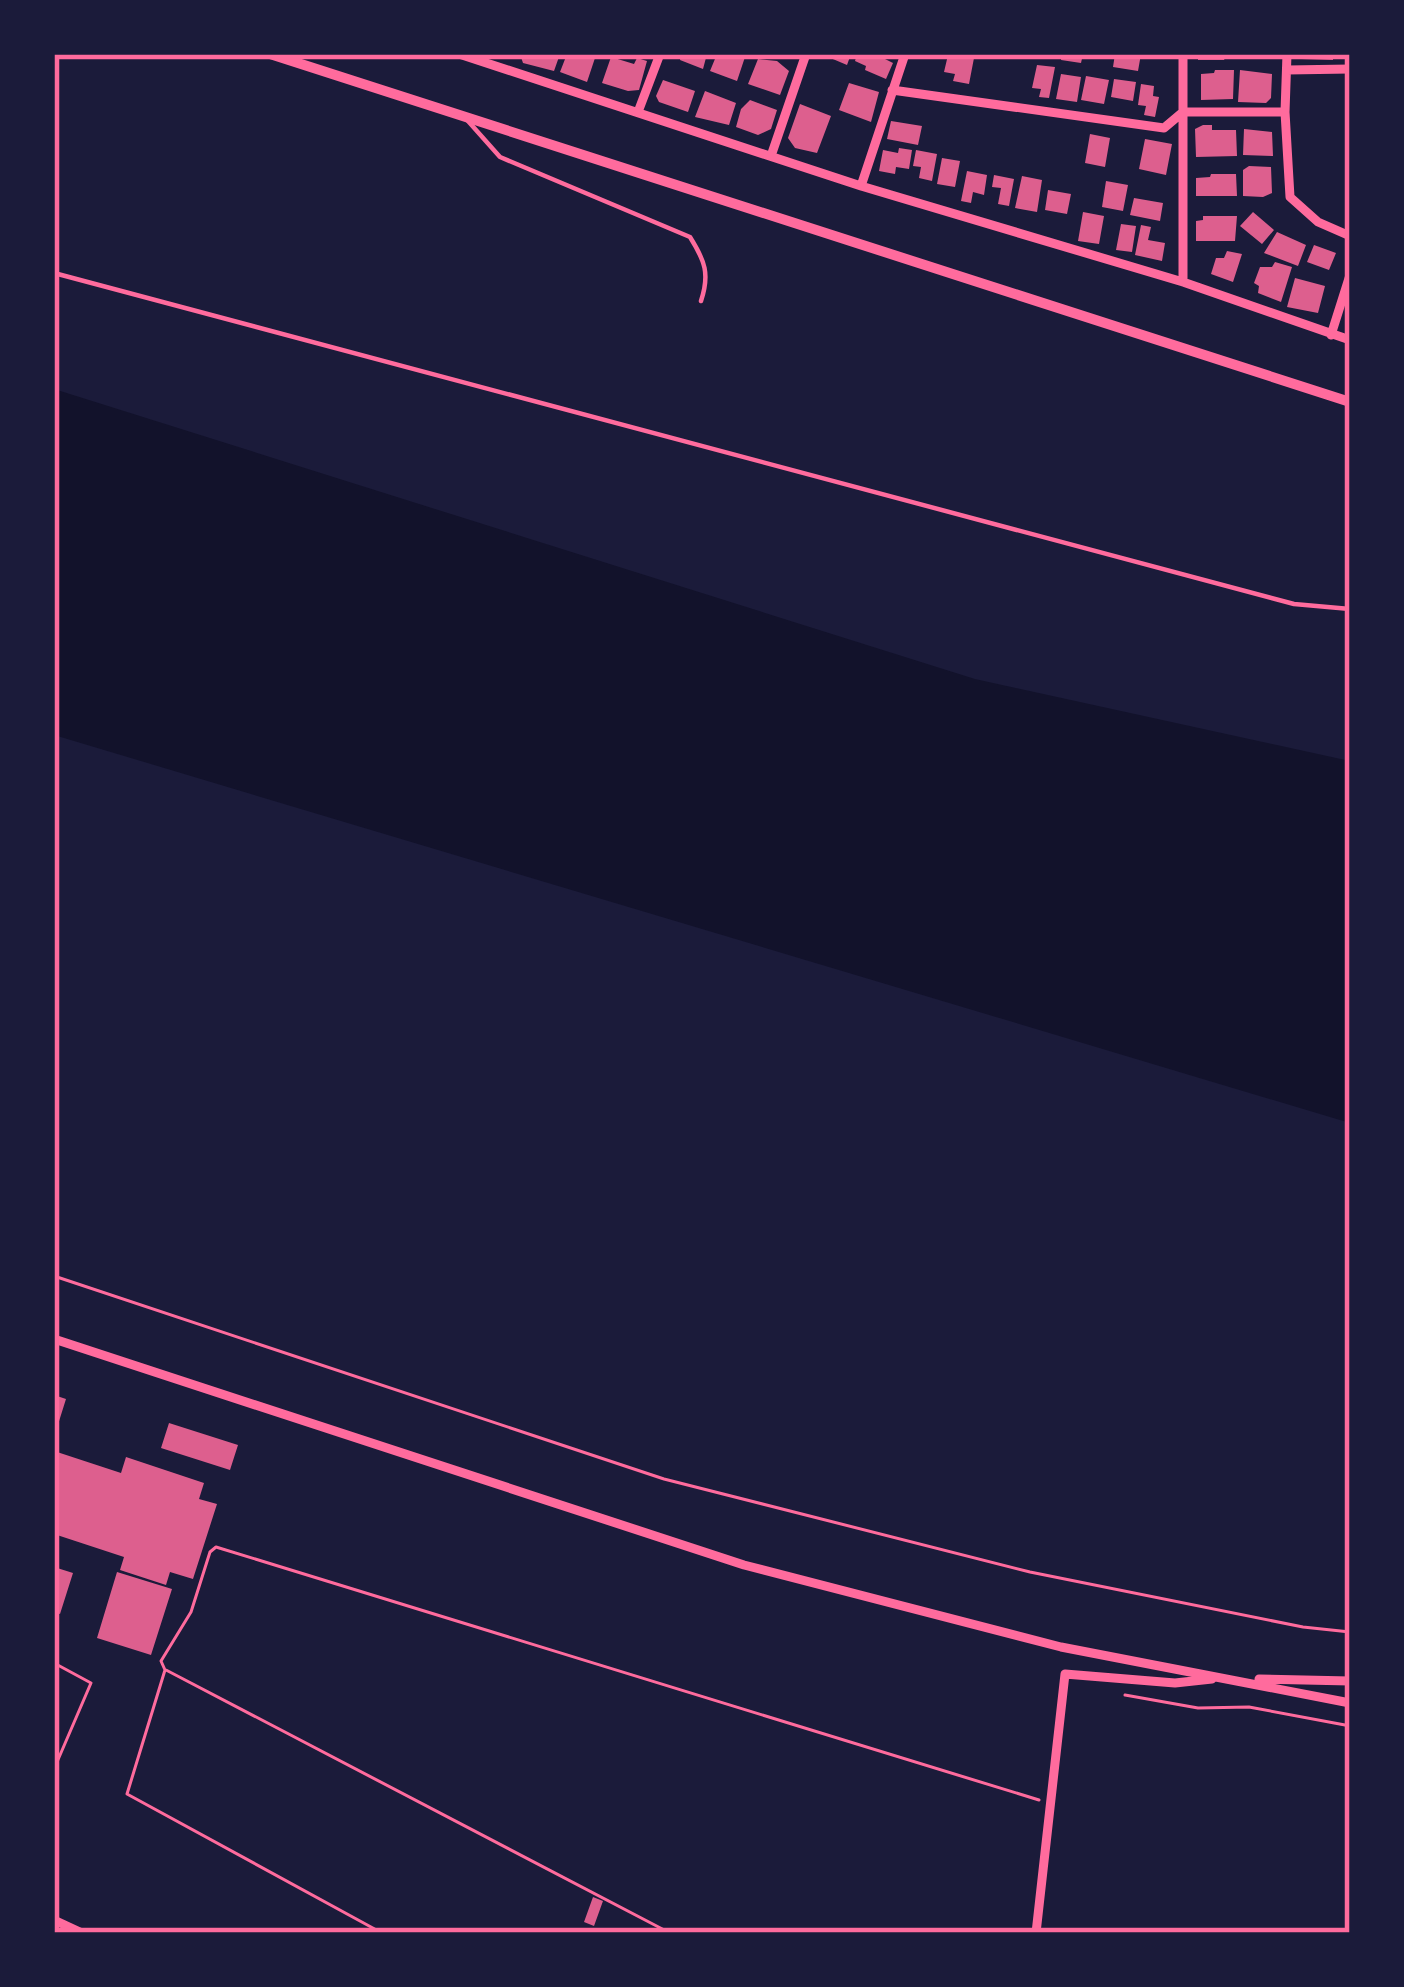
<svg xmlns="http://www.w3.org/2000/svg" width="1404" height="1987" viewBox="0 0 1404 1987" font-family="Ubuntu,sans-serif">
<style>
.water{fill:#12122b}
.building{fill:#dd5f8e}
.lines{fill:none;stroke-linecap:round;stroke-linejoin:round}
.path{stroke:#ff6b9d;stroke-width:3}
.service{stroke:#ff6b9d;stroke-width:4.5}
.minor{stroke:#ff6b9d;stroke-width:9}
.tertiary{stroke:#ff6b9d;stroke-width:10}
.neatline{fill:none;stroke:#ff6b9d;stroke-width:4.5}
</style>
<rect width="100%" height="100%" fill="#1b1b3a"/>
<path class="water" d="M54 389 975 679 1350 761V1123L54 735Z"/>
<path class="building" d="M520 54H560L554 71 523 63Z
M567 54 595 58 587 82 560 72Z
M681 54H707L703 69 680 60Z
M717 54H746L737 81 710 71Z
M821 54H851L847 65Z
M857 54H887L885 59 893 63 886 79 865 70 866 66 855 61Z
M1062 54H1083L1081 63 1061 60Z
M1115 54H1141L1138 71 1113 67Z
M1198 54H1227L1224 60H1198Z
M1300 54H1333V60L1301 59Z
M948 55 974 58 969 84 953 81 955 74 944 72Z
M611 57 634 64 637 58 647 61 639 90 628 91 602 83Z
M758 59 777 61 789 71 780 95 748 84Z
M1037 65 1055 67 1049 98 1039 97 1041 89 1032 88Z
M1215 70H1234L1233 99 1201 100V74L1214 73Z
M1240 70 1272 74 1271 98 1266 103 1238 102Z
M1061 74 1081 77 1077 102 1056 99Z
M1086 76 1109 80 1104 104 1081 100Z
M1114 79 1136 82 1133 101 1111 97Z
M663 80 695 91 688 112 659 102 656 96Z
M849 83 879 92 871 122 839 110Z
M1141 84 1154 86 1153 96 1159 97 1155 117 1144 115 1146 106 1138 105Z
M705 91 736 103 729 125 695 117Z
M750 100 777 110 771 129 758 135 736 127 741 109Z
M800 104 831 116 817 153 795 148 788 138Z
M891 121 922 126 918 145 887 139Z
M1203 125H1212V130H1236L1237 156 1196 157 1195 129Z
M1244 129 1272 132 1273 156 1243 155Z
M1090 134 1110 138 1105 167 1085 163Z
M1145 139 1172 144 1166 175 1139 169Z
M899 148 912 150 909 169 896 167 895 174 879 171 883 150 898 153Z
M916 150 937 154 932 181 919 178 921 167 913 166Z
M942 158 960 161 955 187 937 184Z
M1249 166 1271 167 1272 193 1263 197 1243 196V170Z
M967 171 987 175 984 195 973 192 971 203 961 201Z
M1211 174H1236L1237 196H1196V178L1210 177Z
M994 175 1014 179 1009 206 998 204 1001 188 992 187Z
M1022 176 1042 180 1037 212 1015 208Z
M1106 181 1128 185 1123 211 1102 207Z
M1048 190 1071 194 1067 214 1045 210Z
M1134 198 1163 203 1160 221 1130 215Z
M1083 212 1104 216 1099 244 1078 241Z
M1253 212 1274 230 1262 244 1240 226Z
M1203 216H1237L1235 241H1196V221L1203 220Z
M1121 224 1136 226 1132 252 1116 250Z
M1141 225 1151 227 1148 240 1165 243 1162 261 1135 255Z
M1277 232 1306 245 1298 266 1264 253Z
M1314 245 1336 253 1329 270 1307 262Z
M1227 251 1242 254 1233 282 1211 274 1216 258H1224Z
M1275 262 1292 267 1281 302 1258 293 1259 286 1254 283 1260 267H1272Z
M1295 278 1325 286 1318 313 1287 307Z
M54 1395 66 1399 55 1434H54Z
M169 1423 238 1445 230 1470 161 1448Z
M54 1451 121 1473 126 1457 204 1483 199 1499 217 1504 193 1579 170 1572 166 1585 120 1570 124 1557 54 1534Z
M54 1567 73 1573 60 1614 54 1612Z
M117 1572 172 1589 151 1655 97 1638Z
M593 1897 603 1901 594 1926 584 1922Z"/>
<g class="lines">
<path class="path" d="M54 1276 664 1479 1030 1572 1303 1627 1350 1632
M54 1663 91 1683 54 1769
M166 1670 670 1933
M1125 1695 1198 1708 1249 1707 1345 1725
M382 1933 127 1794 165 1670 161 1661 191 1612 210 1552 216 1547 1039 1800"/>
<path class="service" d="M468 121 500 157 690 237C705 261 710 274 701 301
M54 273 1294 604 1350 609"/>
<path class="minor" d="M459 54 861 186 1183 282 1350 340
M1287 54 1285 112 1290 197 1318 222 1350 236
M1287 70 1350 69
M892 90 1164 128 1183 112H1285
M638 112 660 54
M771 156 806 54
M861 186 905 54
M1183 282V54
M1331 335 1350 275
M54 1339 744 1565 1061 1647 1350 1703
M1259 1679 1350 1681
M54 1920 82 1933
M1036 1933 1065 1674 1175 1683 1212 1679"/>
<path class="tertiary" d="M270 54 1350 402"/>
</g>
<rect width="1404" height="1987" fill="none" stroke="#1b1b3a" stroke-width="114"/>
<rect x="57" y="57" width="1290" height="1873" class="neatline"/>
</svg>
